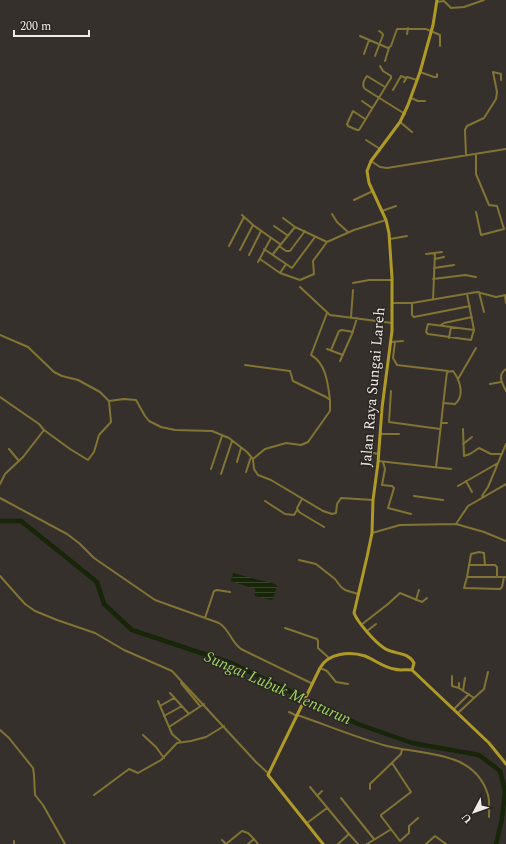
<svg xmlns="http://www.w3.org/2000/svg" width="506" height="844" viewBox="0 0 506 844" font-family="Spectral,serif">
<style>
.water{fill:url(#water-rules)}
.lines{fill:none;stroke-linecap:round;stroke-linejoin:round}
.river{stroke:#172508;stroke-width:4.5}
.street{stroke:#827435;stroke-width:2}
.secondary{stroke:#b09a27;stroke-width:3}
.labels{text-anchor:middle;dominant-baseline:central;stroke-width:3;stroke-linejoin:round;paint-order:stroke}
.street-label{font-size:15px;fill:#eeebe8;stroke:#2b2622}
.water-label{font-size:16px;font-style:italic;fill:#9ad35f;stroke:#2b2622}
</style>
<defs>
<pattern id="water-rules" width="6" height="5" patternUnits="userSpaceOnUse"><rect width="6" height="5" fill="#172508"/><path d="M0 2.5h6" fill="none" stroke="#39452c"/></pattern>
</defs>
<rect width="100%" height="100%" fill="#35302b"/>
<path class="water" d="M233 573 275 584 277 586 273 599 272 600 255 596V589L231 581Z"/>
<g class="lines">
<path class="river" d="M0 521H21L97 582 104 604 132 630 231 663 358 724 412 743 479 755 500 771 505 791 502 819 496 844"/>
<path class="street" d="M437 2 444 1 451 8 464 7 484 0
M407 34 408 28
M360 36 388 48 391 46 397 29H426L440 35V46
M364 54 369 40
M375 56 383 35 382 33 379 31
M385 61 389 48
M420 72 434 77H437V74
M404 82 407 77 417 80
M385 87 367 76C364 80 361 85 365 89L405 114
M393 90 401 76 406 78
M411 98 418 101H425
M362 101 372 108
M365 119 353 111 347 124 348 126 357 130H359L391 78V76L383 71 380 66
M400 122 412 132
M366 140 380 149
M476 154V174L489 205 497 206 504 229 481 235 476 212
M466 155 465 130 467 126 484 118 496 99 497 92 493 72 501 74V80
M371 161 380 167 387 168 506 149
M354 200 373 191
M382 211 396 206
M332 214 337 222 348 232
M242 215 253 225 280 244
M283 218 295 227
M274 226 287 235
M390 239 407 236
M229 246 244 217
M279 246 286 251H290L305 231
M264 249 292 268 315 237
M240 250 253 225
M273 254 295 227 327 242
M426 254 442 252
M249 255 261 231
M260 259 280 273 300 280 314 274 313 261 327 242 354 230 386 220
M435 259 444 257
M258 262 271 238
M434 268 454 265
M280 273 286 264
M433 279 465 275 476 277
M353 283 369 280H392
M300 287 330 315 392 323
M479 292 484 312
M467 294 474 330 471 340 428 334 426 332 428 324 474 330
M505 296 506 303
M433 300 435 253
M393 303H412L477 292 496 297 506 295
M412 303V315L414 317 470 306
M327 313 311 355C326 363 328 384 330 400
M351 317 353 290
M441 325 444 323 472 317
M0 335 28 347 54 372 62 376 78 380 100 392 109 401 124 399 136 400 145 416 149 421 161 427 175 430 212 431 229 438 247 452 253 459 254 469 258 475 271 480 323 511 332 514 336 513 337 504 341 498 373 500
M449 338 451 327
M391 342 403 341
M395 342 393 358 397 365 448 371
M327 349 343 355
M331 350 339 331 342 330 353 332
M340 361 352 334 357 318
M245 365 290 371 293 381 326 397 330 400V411L308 442 301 445 286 443 265 449 253 459
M506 369C497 375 502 383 506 391
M458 379 476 348
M490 384 501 382
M391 391 389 422 440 429
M0 397 39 424 44 430
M441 423H447
M463 429 464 456 470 454 479 448 491 454H502
M380 434H399
M463 444 472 437
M9 449 19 461
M362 451 379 454
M378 461 451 469
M237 462 241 448
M383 462 385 469 382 485 392 486 394 488 388 508 411 514
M436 467C440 436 443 404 447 372L453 371C460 380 465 396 455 404L443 403
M211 469 222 436
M246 472 251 457
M221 474 232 441
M466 481 472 492
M0 484 5 474 23 457 44 430 70 449 88 460 94 452 99 435 111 422 109 401
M458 486 498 463
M414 496 443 500
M482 496 488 487 506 444
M0 498 67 534 79 543 94 558 155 600 219 623C230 630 231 642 241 649L313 684
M302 499 297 508 299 512 324 527
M265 501 285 514 294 515 297 510
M456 524 468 506 506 484
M372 533 400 525 456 524 484 532 506 541
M299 560 316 564 335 579 341 587 345 590 358 594
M470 565H495L497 567V577
M485 565 484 553 479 552 471 554 467 577 464 588 500 589 502 587 504 577
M0 576 25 604 35 611 57 620 95 633 124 650 172 671 256 762 269 774
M467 577H506
M416 600 419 590
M205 618 214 591 217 590 230 592
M361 625 388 604 400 593 422 602 427 598
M285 628 317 639 318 641V648L329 658
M367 631 376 624
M320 668 327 671 336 682 348 684
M452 676V686L459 688 474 698 458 713
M181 683 200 706
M459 688V683
M463 691 465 678
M170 693 189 714
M474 698 484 689 488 672
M158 701 172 734 180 741
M160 706 174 698
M454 709 469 694
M289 712 297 716
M297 715C327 725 357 738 387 746 423 755 475 750 488 795 490 802 489 810 489 817
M164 716 182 706
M169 727 204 704
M0 730 9 738 33 768 34 775 35 795 43 805 65 844
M143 735 156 747 164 758
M392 763 411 792 381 815V816L400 841 409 833V826L418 818
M310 787 349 834
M370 789V784L401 754 402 749
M94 795 129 769 138 773 161 760 177 743 191 741 206 737 224 726
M318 795 322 791
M341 798 374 839
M307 823 327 808
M222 840 226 844
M14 844V841
M226 844 242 831 248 833 254 839
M248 844 254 839 258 844
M338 844 349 834 358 844
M367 844 390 830
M426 844 435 836 446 844"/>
<path class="secondary" d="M412 670 414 663C408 651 394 655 384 648 375 642 358 623 354 613L367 557 372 533 373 500 378 463 382 408 392 331V278L389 233 386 220 369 183 367 171 371 161 400 122 408 105 420 72 433 25 437 0
M323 844 268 775 320 668C328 653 350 651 365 656 375 660 383 667 394 669 400 671 406 669 412 670L489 743 506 764"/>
</g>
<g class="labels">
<g class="street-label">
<text transform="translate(373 387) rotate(-85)">Jalan Raya Sungai Lareh</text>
</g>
<g class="water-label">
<text transform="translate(278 688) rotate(24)">Sungai Lubuk Menturun</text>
</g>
</g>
<g transform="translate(474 812) rotate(229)" stroke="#2b2622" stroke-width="3" paint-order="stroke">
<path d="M0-3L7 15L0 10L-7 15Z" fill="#eeebe8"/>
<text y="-6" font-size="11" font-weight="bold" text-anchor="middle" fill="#eeebe8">U</text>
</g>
<path d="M14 30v6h75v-6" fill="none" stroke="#eeebe8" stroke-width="2"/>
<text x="20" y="30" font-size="12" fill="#eeebe8" stroke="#2b2622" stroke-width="3" paint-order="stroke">200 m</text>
</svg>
